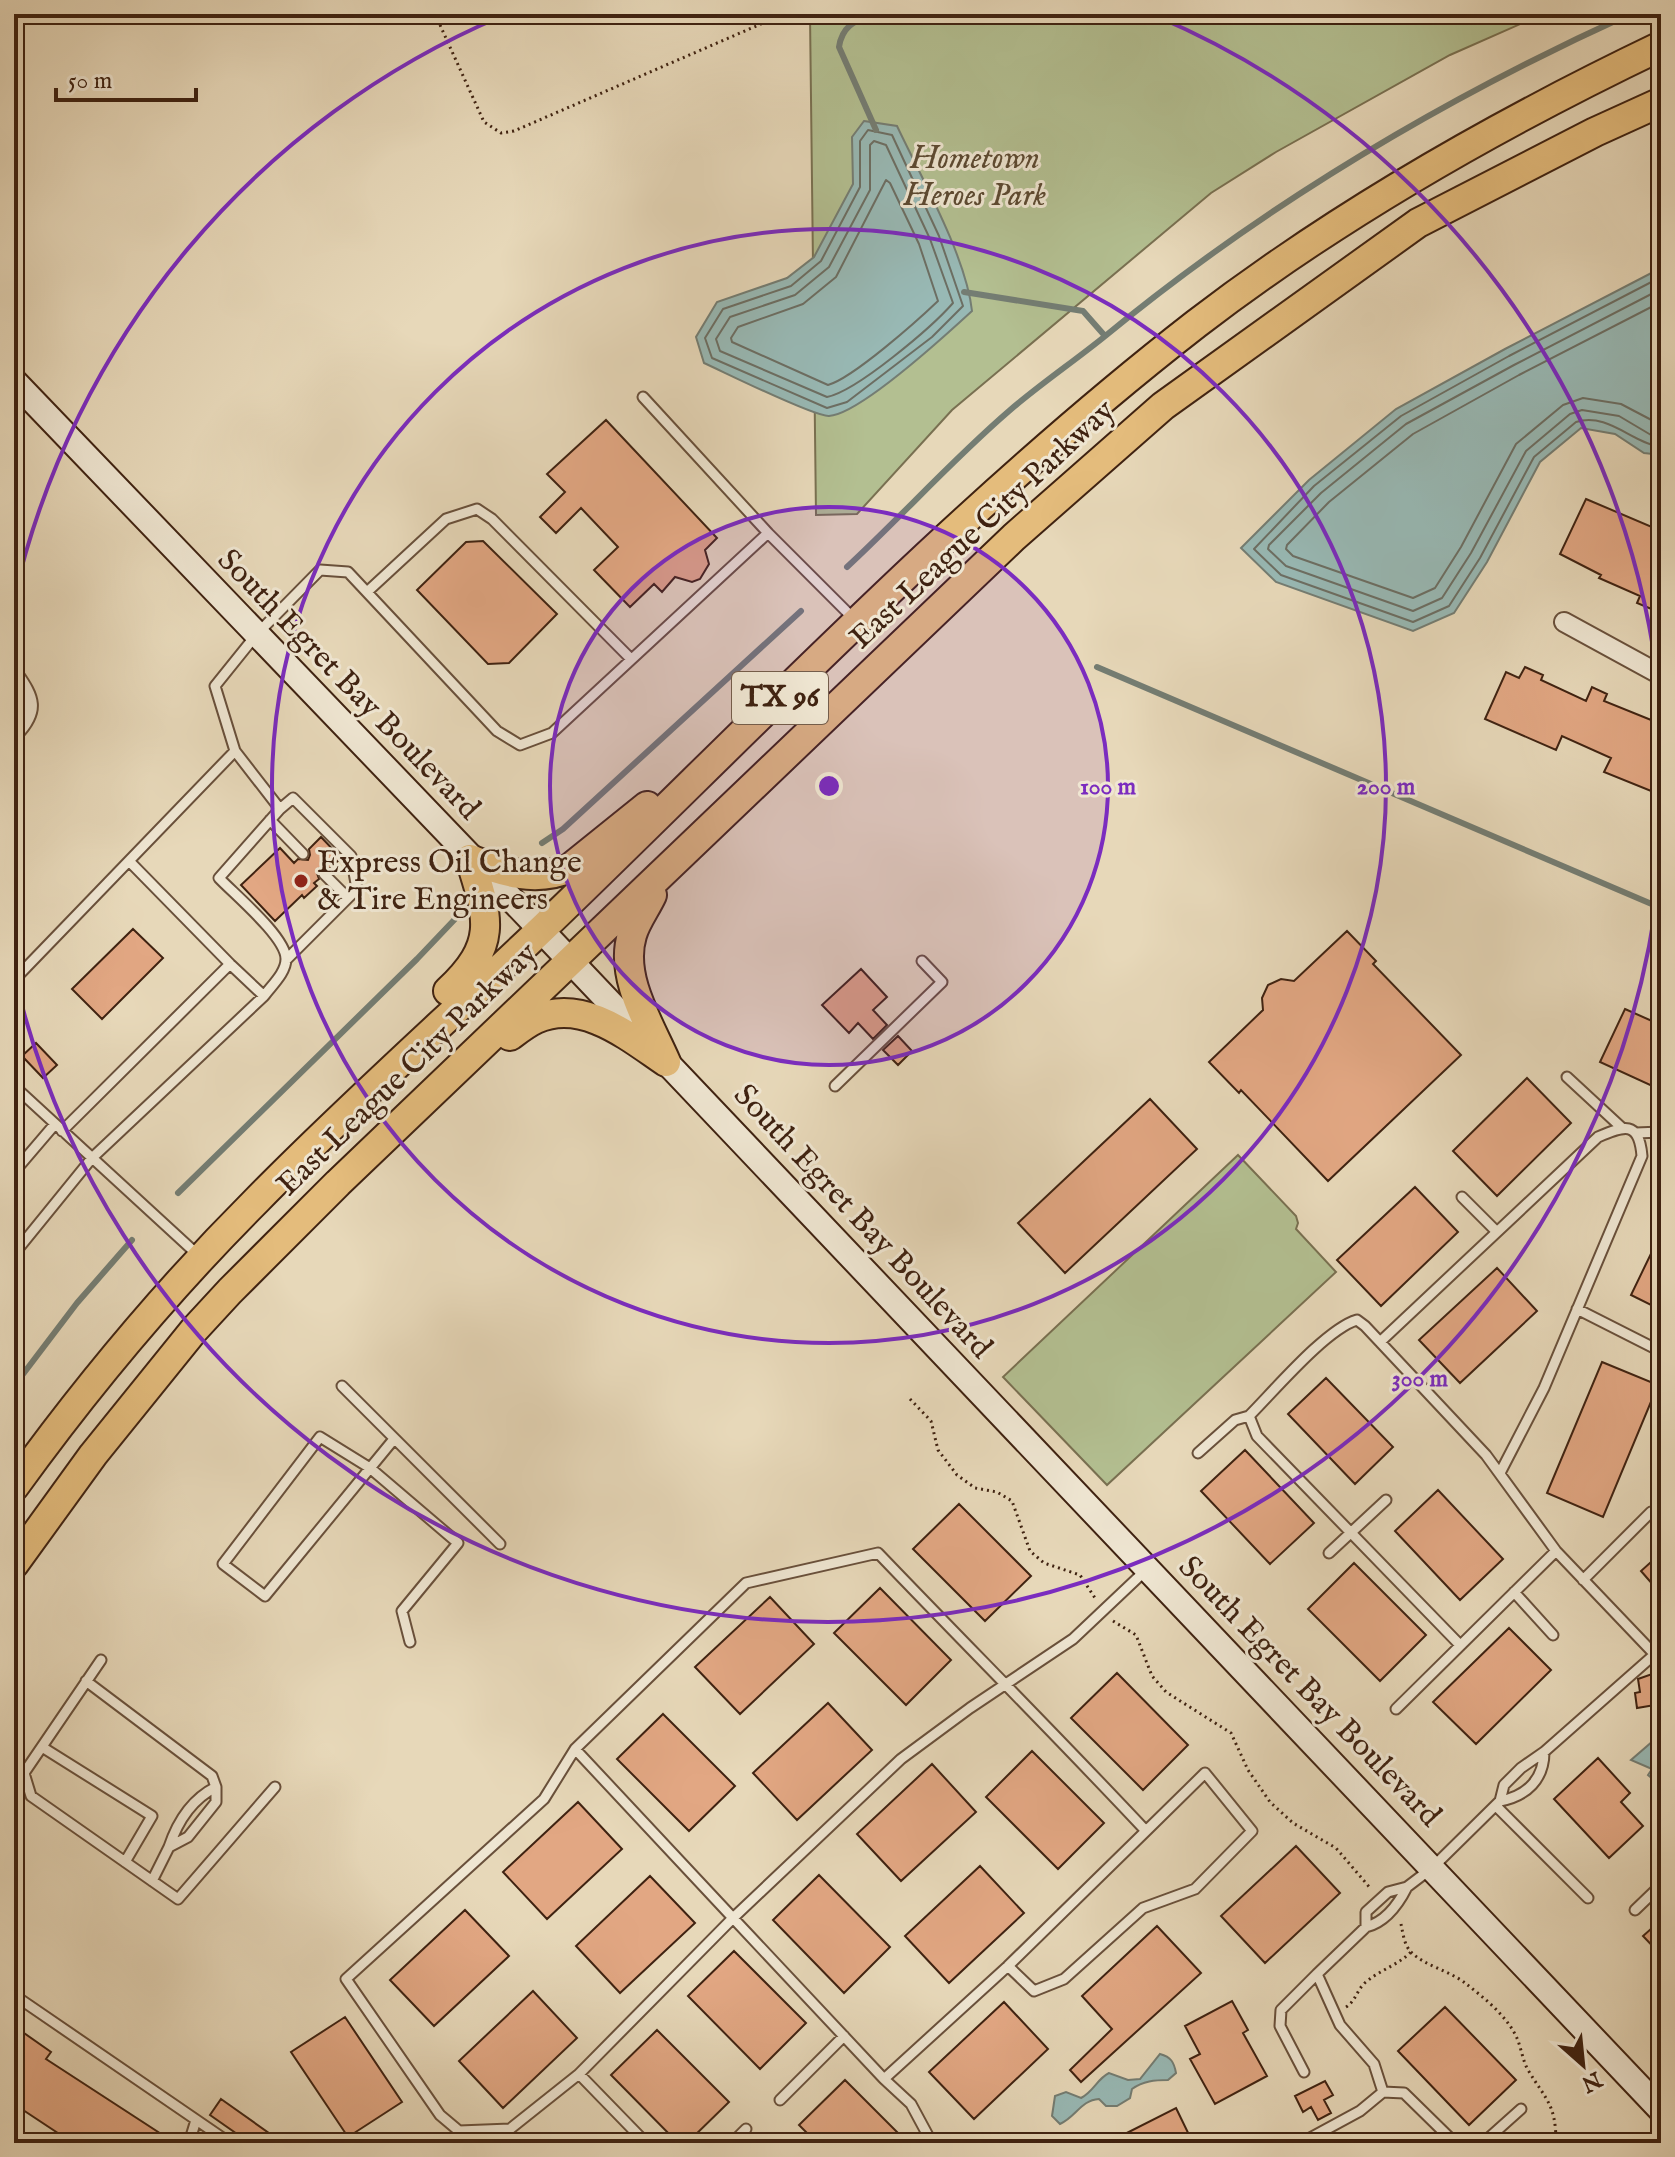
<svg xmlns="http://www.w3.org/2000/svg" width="1675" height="2157" viewBox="0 0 1675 2157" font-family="'IM FELL English',serif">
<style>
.green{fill:#b3bf91;stroke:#797051;stroke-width:2}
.water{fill:#98b9b5;stroke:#747d73;stroke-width:2}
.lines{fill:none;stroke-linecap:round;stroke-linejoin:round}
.shore{stroke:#6c6e63;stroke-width:2}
.stream{stroke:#747d73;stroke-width:6}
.building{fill:#e2a783;stroke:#3f2211;stroke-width:2}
.lane-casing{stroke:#69503b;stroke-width:13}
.street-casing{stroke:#69503b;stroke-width:22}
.secondary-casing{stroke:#3f2211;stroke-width:28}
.primary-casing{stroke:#3f2211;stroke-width:32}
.path{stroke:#3f2211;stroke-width:3;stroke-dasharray:2 4;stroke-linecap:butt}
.lane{stroke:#efe6d2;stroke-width:9}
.street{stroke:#efe6d2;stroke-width:18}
.secondary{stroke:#efe6d2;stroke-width:24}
.primary{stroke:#e4bc7c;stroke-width:28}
.ring{fill:none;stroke:#7b2cbf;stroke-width:4}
.poi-dot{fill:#8f2418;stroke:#efe6d2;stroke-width:3}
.labels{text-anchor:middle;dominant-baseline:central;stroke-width:6;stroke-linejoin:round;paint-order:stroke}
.shield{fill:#efe6d2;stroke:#745d4b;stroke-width:2}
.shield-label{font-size:30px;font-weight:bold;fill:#3f2211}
.park-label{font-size:32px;font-style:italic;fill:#5c4931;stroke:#efe6d2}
.street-label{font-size:32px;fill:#3f2211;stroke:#efe6d2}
.poi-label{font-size:32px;fill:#3f2211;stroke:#efe6d2;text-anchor:start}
.centre{fill:#7b2cbf;stroke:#efe6d2;stroke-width:4}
.ring-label{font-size:24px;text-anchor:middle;font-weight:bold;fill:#7b2cbf;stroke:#efe6d2;stroke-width:6;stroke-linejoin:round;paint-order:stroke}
</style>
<rect width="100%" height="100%" fill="#e7d8b9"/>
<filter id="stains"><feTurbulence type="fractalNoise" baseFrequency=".0025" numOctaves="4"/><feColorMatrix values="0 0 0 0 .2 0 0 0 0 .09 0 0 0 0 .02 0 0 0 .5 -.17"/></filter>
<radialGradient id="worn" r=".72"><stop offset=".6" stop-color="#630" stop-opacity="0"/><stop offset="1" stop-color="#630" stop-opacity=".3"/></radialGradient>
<path class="green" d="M1543 14 1450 55 1276 152 1211 193 952 410 857 514 816 515 810 15Z
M1238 1155 1296 1216 1298 1223 1296 1229 1336 1272 1107 1485 1003 1377Z"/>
<path class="water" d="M864 121 897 126C921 177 966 256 972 311 947 334 860 414 829 416 814 417 724 372 704 363L696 337 717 302 787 278 814 257 853 184 852 137Z
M1661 268V455L1644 453 1615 434 1581 428 1540 462 1487 562 1454 613 1413 631 1276 582 1241 548 1309 480 1396 409 1505 349Z
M1653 1741 1661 1750V1779L1659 1776 1655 1781 1648 1775 1652 1769 1631 1760Z
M1160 2054C1171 2057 1174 2062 1176 2073L1168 2080C1155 2080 1143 2081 1132 2089L1130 2098 1117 2106H1106L1099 2099C1081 2100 1076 2117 1060 2124L1052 2116 1055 2096 1066 2092 1081 2098C1094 2091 1097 2079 1109 2073L1128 2080 1140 2079Z"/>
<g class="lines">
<path class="shore" d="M868 130 892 135 939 236 963 306 932 337 847 402 827 408 712 358 705 338 723 309 791 286 821 261 860 187V141Z
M874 141 886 145 930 239 953 303C932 327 857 391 827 397L720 351 716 339 730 317 795 295 829 267 870 190V145Z
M886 180 890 183 919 244 938 301C917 321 853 378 828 385L732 342 731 338 738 327 803 304 836 277Z
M1661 277 1509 356 1401 416 1314 486 1254 549 1281 575 1413 622 1449 606 1480 558 1534 457 1576 422C1608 412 1632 443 1661 447
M1661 289 1514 365 1406 424 1321 493 1269 545 1268 549 1286 566 1413 611 1442 598 1471 553 1526 451 1570 414 1582 410 1619 416 1651 435 1661 437
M1661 302 1519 375 1413 434 1329 502 1287 545 1286 549 1293 556 1413 598 1435 588 1461 547 1516 444 1563 405 1583 398 1621 404 1661 425"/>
<path class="stream" d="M871 14C853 22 842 27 839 47L876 130
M964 292 1083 311 1105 336
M847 567C902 516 952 460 1009 411 1039 385 1073 362 1104 337 1263 206 1443 99 1630 14
M1097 667 1661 908
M542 843 563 829 801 611
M178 1193 417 959 456 918
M14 1386 77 1303 132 1240"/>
</g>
<path class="building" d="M606 420 717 538 705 550 709 564 700 579 692 582 675 577 662 592 654 584 630 607 594 570 618 547 581 508 556 533 540 517 565 492 547 474Z
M1586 499 1659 530 1652 547 1661 551V613L1637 603 1640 596 1599 578 1601 575 1560 554Z
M483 541 557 614 509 663 488 664 417 590 466 542Z
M1525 667 1543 675 1541 680 1586 701 1592 687 1607 694 1604 701 1661 724V795L1604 772 1611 758 1562 736 1556 750 1485 719 1506 672 1519 678Z
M321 837 341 858 329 869 319 868 317 873 319 879 314 883 317 886 304 898 302 895 275 921 241 885 280 848 294 863 298 859 308 860 310 855 309 849Z
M133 929 163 958 102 1019 72 989Z
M1347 931 1376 961 1373 964 1461 1055 1328 1181 1241 1090 1239 1093 1209 1062 1263 1010 1262 998 1268 985 1281 979 1294 981Z
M861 969 887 997 873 1010 887 1025 873 1039 858 1023 849 1033 822 1005Z
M1625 1009 1661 1025V1090L1600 1062Z
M898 1036 912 1051 898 1065 883 1050Z
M36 1043 57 1065 43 1078 22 1056Z
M1527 1078 1571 1123 1497 1196 1453 1151Z
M1150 1099 1197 1149 1065 1273 1018 1223Z
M1415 1187 1458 1232 1381 1306 1337 1260Z
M1661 1233V1310L1631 1295Z
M1497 1268 1537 1311 1460 1383 1419 1340Z
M1602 1362 1658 1385 1603 1517 1547 1493Z
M1326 1378 1393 1447 1355 1484 1288 1414Z
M1245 1450 1314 1523 1270 1564 1201 1491Z
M1438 1490 1503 1559 1460 1600 1395 1531Z
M959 1504 1031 1576 985 1621 913 1549Z
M1661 1553V1594L1641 1571Z
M1354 1563 1426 1635 1380 1681 1308 1609Z
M880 1588 951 1660 906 1705 834 1633Z
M770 1597 814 1644 740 1714 695 1667Z
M1509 1628 1551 1670 1476 1744 1433 1702Z
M1117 1673 1188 1745 1143 1790 1071 1718Z
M1652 1674 1654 1689 1661 1688V1704L1637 1708 1635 1693 1640 1692 1638 1679Z
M828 1703 872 1750 797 1820 753 1773Z
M663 1714 735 1786 689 1831 617 1759Z
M1032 1751 1104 1823 1058 1869 986 1797Z
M1598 1758 1630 1793 1621 1802 1643 1826 1609 1858 1554 1799Z
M932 1764 976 1812 901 1881 857 1834Z
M578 1802 622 1849 547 1919 503 1872Z
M1296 1846 1340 1893 1265 1963 1221 1916Z
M980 1866 1024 1913 949 1983 905 1936Z
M819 1875 890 1947 844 1993 773 1920Z
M650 1876 695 1923 620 1993 576 1946Z
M465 1910 509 1956 434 2026 390 1980Z
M1661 1920V1955L1643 1936Z
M1157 1926 1201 1973 1081 2082 1070 2070 1112 2029 1082 1996Z
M734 1951 806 2023 760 2069 688 1996Z
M533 1991 577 2038 503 2108 459 2061Z
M1232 2001 1248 2030 1243 2033 1267 2076 1215 2104 1190 2059 1200 2054 1185 2026Z
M1004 2002 1048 2049 974 2119 929 2072Z
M1445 2007 1516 2080 1469 2125 1398 2051Z
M345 2017 402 2102 348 2137 291 2052Z
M14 2026 51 2052 46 2059 175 2143H73L14 2104Z
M657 2030 729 2102 687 2143H678L611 2075Z
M845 2080 908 2143H817L799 2125Z
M1325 2081 1333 2095 1324 2100 1331 2113 1318 2120 1311 2107 1303 2112 1295 2096Z
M221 2099 283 2143H250L210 2115Z
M1176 2108 1193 2143H1107Z"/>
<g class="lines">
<g class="lane-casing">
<path id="lane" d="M643 397 768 533
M367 592 446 519 477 509 492 519 631 659
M280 809 293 798 351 856 357 889 286 960
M270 820 303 854
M324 874 348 898
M230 964 264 996
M14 980 235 751 215 686 256 635 320 570 348 572 497 731 520 745 552 733 768 533 856 621
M1567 1077 1621 1127
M14 1086 199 1256
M835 1086 942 982 922 961
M62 1131 230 964 130 862
M1636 1133 1661 1132
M14 1172 55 1124
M1462 1197 1497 1232
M14 1254 92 1158 264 996C271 986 286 973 286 959 286 937 234 894 219 878L280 809 235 751
M1577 1309 1656 1349
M1380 1342 1598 1137C1624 1126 1639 1120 1642 1156L1544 1388 1500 1473
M342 1386 500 1544
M394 1439 265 1596 223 1564 320 1437 370 1468 458 1543 402 1611 410 1642
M1198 1453 1235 1420 1249 1416
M1329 1553 1386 1500
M1583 1580 1651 1512
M1514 1592 1553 1635
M1460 1645 1257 1436 1249 1416C1274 1391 1326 1329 1357 1320L1365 1326 1486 1455 1556 1551 1661 1661
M101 1660 24 1773 31 1796 178 1899 275 1787
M86 1681 212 1776 216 1787V1802L188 1837 169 1847 152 1881
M1396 1709 1556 1551
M42 1747 152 1816 125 1862
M575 1749 733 1918 579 2074
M1500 1801C1527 1796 1544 1779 1544 1752
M1496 1806 1588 1898
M169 1847C177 1823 192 1799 216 1787
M1635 1910 1661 1885
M1366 1927V1912L1388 1892 1407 1887 1432 1868 1500 1801 1504 1785 1521 1768 1544 1752 1655 1654
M1008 1966 1146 1831
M14 1995 230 2143
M1304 2072 1280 2026 1281 2010 1317 1974
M884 2079 911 2104 932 2143
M1383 2092 1404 2093 1455 2143
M780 2100 844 2036
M189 2143 196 2120
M646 2143 579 2074 510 2129 459 2131 440 2115 346 1979 544 1799 575 1749 746 1583 878 1553C967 1646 1058 1737 1146 1831L1205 1773 1252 1831 1195 1889 1143 1908 1064 1979 1034 1991 1008 1966 884 2079 733 1918 901 1759 970 1708 1073 1639 1146 1570
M732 2143 746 2129
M1301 2143 1360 2111 1383 2092 1374 2064 1340 2025 1317 1974 1366 1927C1386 1922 1398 1905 1407 1887
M1483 2143 1521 2109"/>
</g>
<g class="street-casing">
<path id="street" d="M1564 622 1661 675
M14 676C30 699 35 710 14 732"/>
</g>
<g class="secondary-casing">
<path id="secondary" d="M14 381 541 930 1661 2110"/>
</g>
<g class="primary-casing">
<path id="primary" d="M470 859C502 872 536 883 570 868L647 806
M652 895C646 908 636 921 632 935 619 977 650 1025 666 1062
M448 991C498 944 489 919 470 859
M510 1036C518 1030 527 1023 536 1019 583 998 629 1037 666 1062
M14 1487C87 1386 169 1288 257 1200 350 1105 450 1017 546 925 758 721 963 505 1196 324 1339 214 1498 124 1661 46
M14 1564 93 1455 194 1330 230 1291 338 1183 1014 537 1163 406 1418 223 1595 132 1661 102"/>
</g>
<path class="path" d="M435 14 484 122 501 133 514 131 784 14
M910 1399 931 1421 938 1450 957 1475 975 1488 997 1492 1012 1501 1030 1551 1044 1563 1080 1575 1095 1598
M1113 1621 1136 1635 1152 1676 1166 1692 1231 1733 1248 1770 1270 1802 1293 1823 1336 1848 1371 1889
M1401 1924C1403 1933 1404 1945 1411 1952 1423 1965 1450 1971 1465 1983 1483 1997 1505 2014 1516 2036 1521 2046 1522 2059 1528 2070 1546 2100 1556 2104 1556 2143
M1346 2007C1356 2001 1357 1989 1366 1982 1380 1970 1398 1965 1411 1952"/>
<use href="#lane" class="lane"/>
<use href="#street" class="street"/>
<use href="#secondary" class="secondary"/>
<use href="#primary" class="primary"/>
</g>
<circle cx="829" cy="786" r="279" fill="#7b2cbf" fill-opacity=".12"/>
<g class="ring">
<circle cx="829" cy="786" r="279"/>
<circle cx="829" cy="786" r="557"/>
<path d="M1660 873A836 836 0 0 1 14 974M14 598A836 836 0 0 1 502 16M1156 16A836 836 0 0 1 1660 699"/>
</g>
<circle class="poi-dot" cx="301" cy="881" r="8"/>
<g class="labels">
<rect class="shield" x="732" y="672" width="96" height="52" rx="6"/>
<g class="shield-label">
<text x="780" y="698">TX 96</text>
</g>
<g class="park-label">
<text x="975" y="159">Hometown<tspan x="975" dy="37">Heroes Park</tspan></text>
</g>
<g class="street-label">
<text transform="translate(983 525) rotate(-43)">East League City Parkway</text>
<text transform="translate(348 685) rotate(46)">South Egret Bay Boulevard</text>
<text transform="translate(408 1070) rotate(-44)">East League City Parkway</text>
<text transform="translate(862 1222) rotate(47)">South Egret Bay Boulevard</text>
<text transform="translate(1309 1692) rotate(46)">South Egret Bay Boulevard</text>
</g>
<g class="poi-label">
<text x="317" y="863">Express Oil Change<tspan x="317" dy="37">&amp; Tire Engineers</tspan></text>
</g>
</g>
<circle cx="829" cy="786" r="12" class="centre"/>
<g class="ring-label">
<text x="1108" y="794">100 m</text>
<text x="1386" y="794">200 m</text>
<text x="1420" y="1386">300 m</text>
</g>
<rect width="1675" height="2157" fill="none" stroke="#e7d8b9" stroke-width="48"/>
<rect x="16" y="16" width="1643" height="2125" fill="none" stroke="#3f2211" stroke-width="4"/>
<rect x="24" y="24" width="1627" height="2109" fill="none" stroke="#3f2211" stroke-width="2"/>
<g transform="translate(1583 2065) rotate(153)" stroke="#efe6d2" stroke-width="6" paint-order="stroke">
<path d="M0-6L14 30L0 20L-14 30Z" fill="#3f2211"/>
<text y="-12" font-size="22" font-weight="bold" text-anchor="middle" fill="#3f2211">N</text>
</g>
<path d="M56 88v12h140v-12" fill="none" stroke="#3f2211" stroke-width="4"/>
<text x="68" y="88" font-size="24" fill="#3f2211" stroke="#efe6d2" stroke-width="6" paint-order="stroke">50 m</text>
<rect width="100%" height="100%" filter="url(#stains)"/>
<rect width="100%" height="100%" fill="url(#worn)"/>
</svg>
